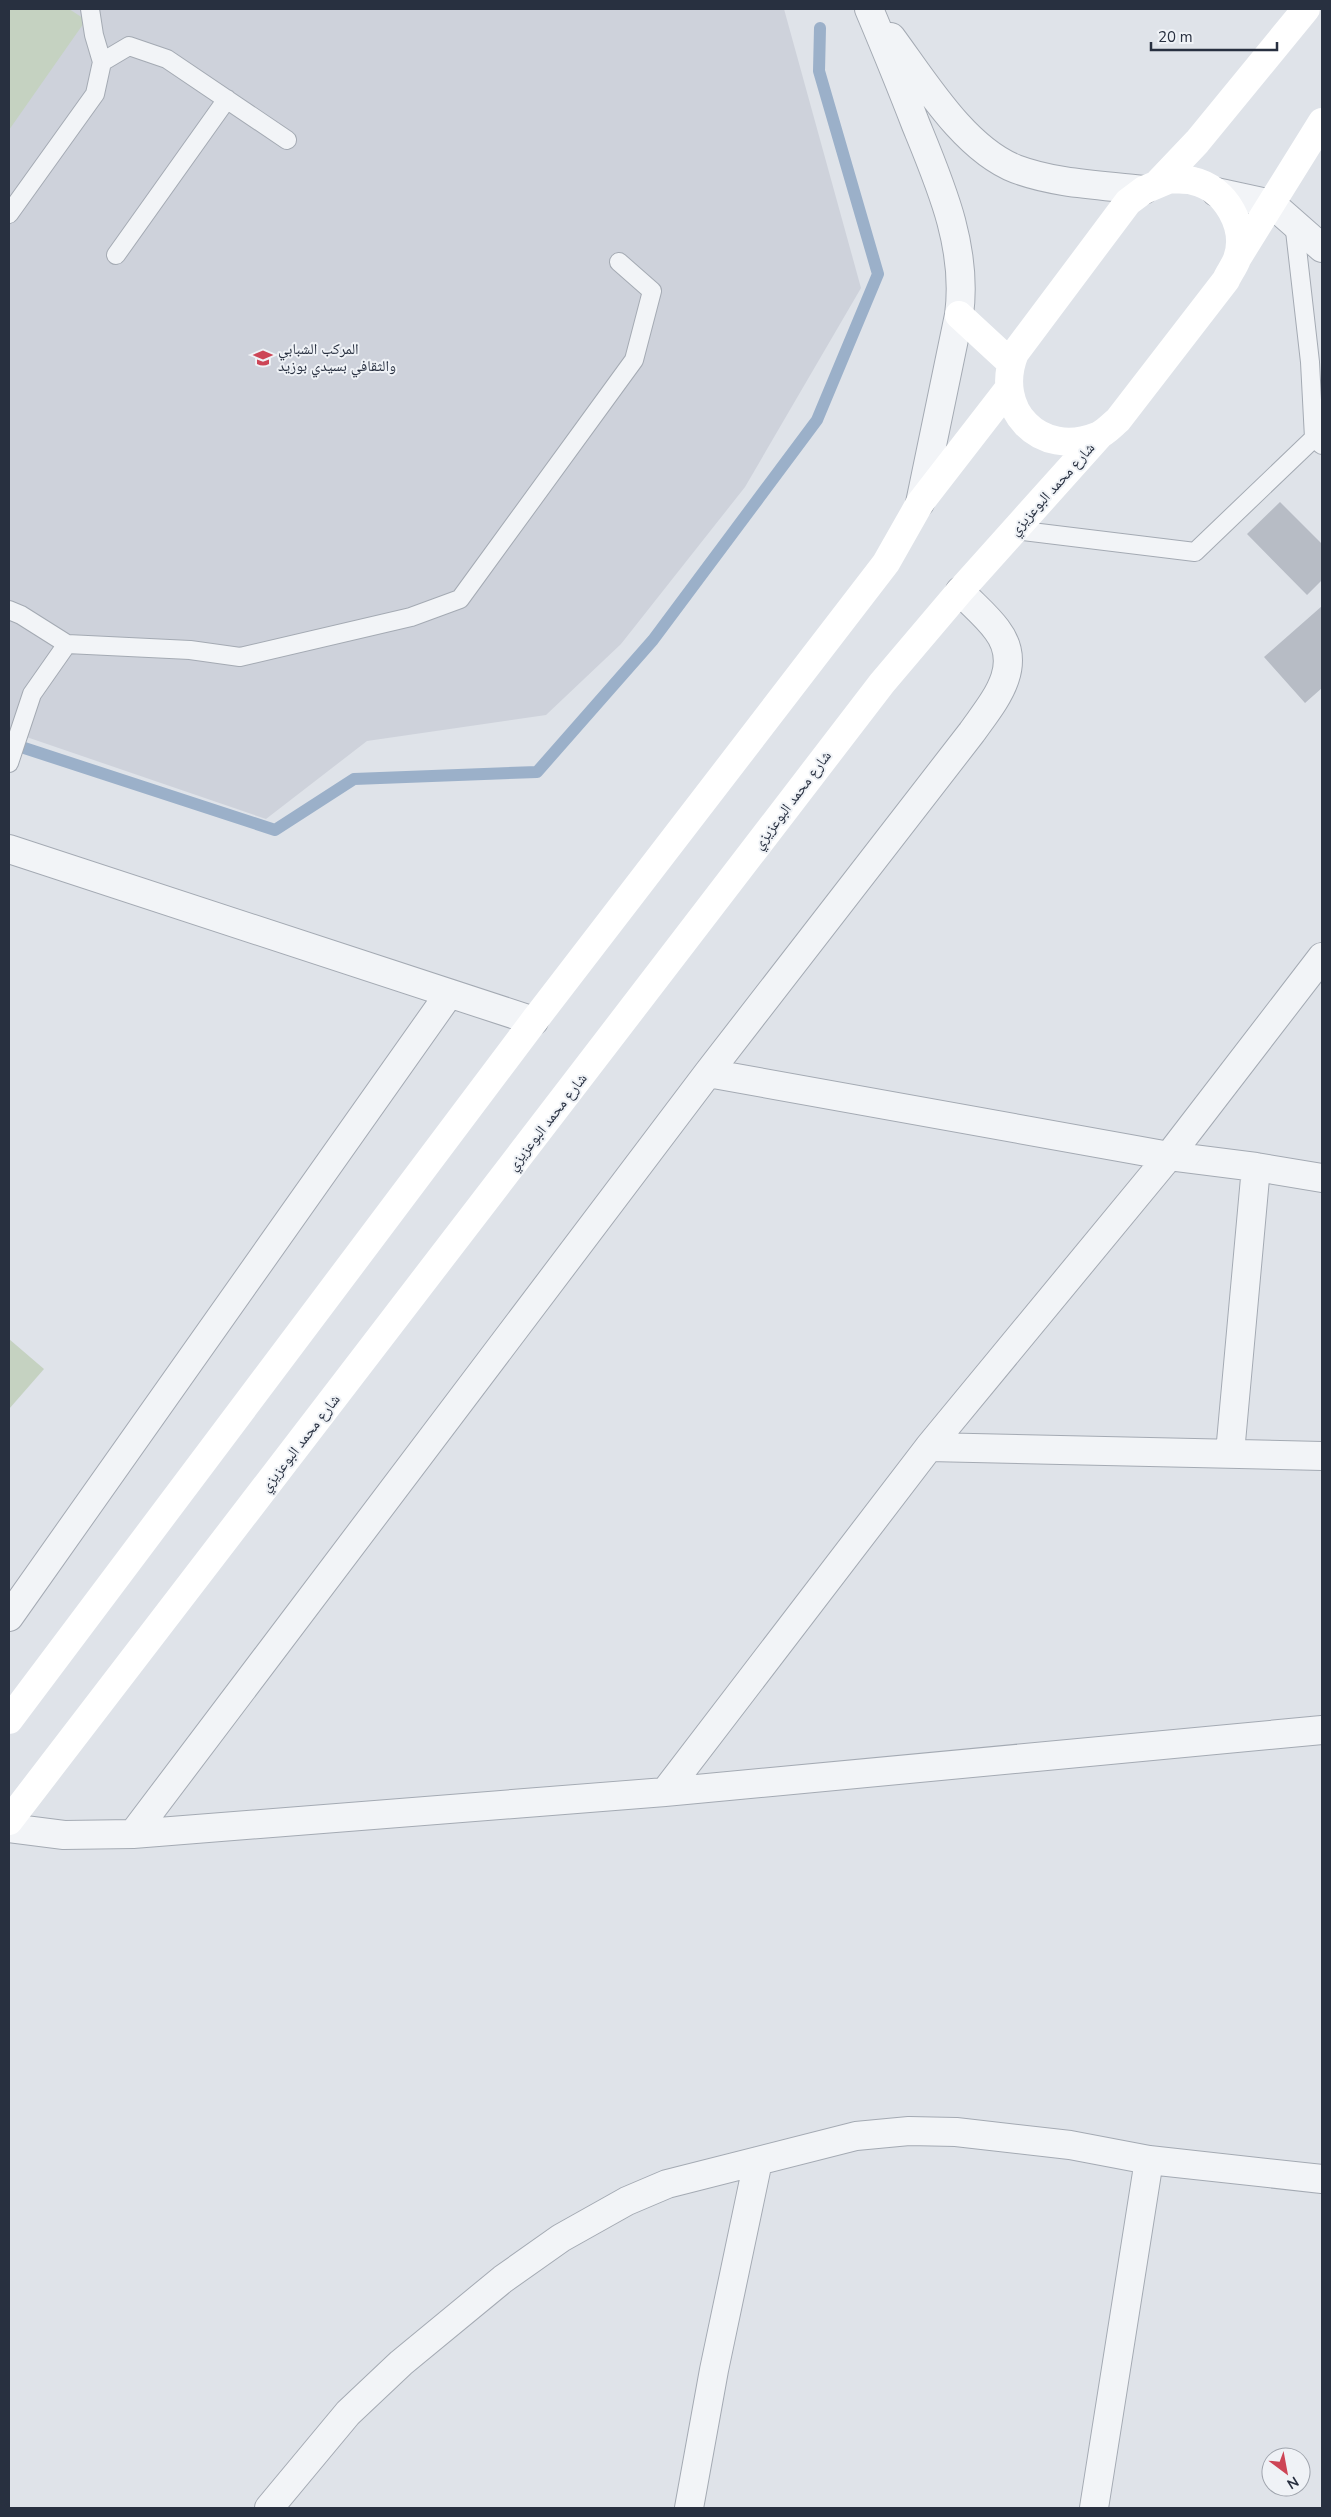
<svg xmlns="http://www.w3.org/2000/svg" width="1331" height="2517" viewBox="0 0 1331 2517" font-family="'Nunito Sans','Noto Naskh Arabic',sans-serif">
<style>
.built{fill:#ced2db}
.green{fill:#c5d2c1}
.lines{fill:none;stroke-linecap:round;stroke-linejoin:round}
.stream{stroke:#9bb0c9;stroke-width:12}
.building{fill:#b7bcc5}
.lane-casing{stroke:#a4aab3;stroke-width:20}
.street-casing{stroke:#a4aab3;stroke-width:30}
.lane{stroke:#f2f4f7;stroke-width:18}
.street{stroke:#f2f4f7;stroke-width:28}
.secondary{stroke:#fff;stroke-width:28}
.labels{text-anchor:middle;dominant-baseline:central;stroke-width:4;stroke-linejoin:round;paint-order:stroke}
.poi-label{font-size:15px;fill:#283040;stroke:#eff2f6;text-anchor:start}
.street-label{font-size:15px;fill:#283040;stroke:#eff2f6}
</style>
<rect width="100%" height="100%" fill="#dfe3e9"/>
<path class="built" d="M9 9H784L861 288 745 487 621 644 546 715 367 741 266 819 9 731Z"/>
<path class="green" d="M9 9H69L86 20 9 130Z
M9 1339 44 1369 9 1409Z"/>
<g class="lines">
<path class="stream" d="M9 743 275 830 354 779 537 772 653 640 817 420 878 274 819 71 820 28"/>
</g>
<path class="building" d="M1280 502 1322 544V580L1307 595 1247 534Z
M1322 606V688L1305 703 1264 657Z"/>
<g class="lines">
<g class="lane-casing">
<path id="lane" d="M102 62 129 46 167 59 287 140
M9 214 95 94 102 62 94 35 90 9
M1294 222 1310 362 1314 438
M116 255 227 99
M1015 530 1195 552 1314 438 1322 445
M9 610 21 615 67 644
M9 763 32 694 67 644 190 650 240 657 411 617 460 599 634 360 652 291 619 262"/>
</g>
<g class="street-casing">
<path id="street" d="M869 9C885 47 901 86 916 125 941 186 968 248 959 315L920 503
M891 37C923 80 964 149 1016 169 1056 184 1102 185 1144 190
M1216 192 1272 204 1322 248
M9 849 534 1021
M708 1073 1169 1156 1256 1167 1322 1178
M929 1447 1322 1456
M1230 1453 1256 1167
M9 1617 449 994
M665 1792 929 1447 1169 1156 1322 957
M9 1828 64 1835 133 1834 665 1792 1322 1730
M133 1834 708 1073 972 732C993 702 1025 667 997 630 987 616 972 604 960 591
M269 2508 348 2413 401 2363 503 2279 561 2238 627 2201 667 2184 856 2136 909 2131 956 2132 1070 2145 1149 2160 1322 2179
M689 2508 714 2370 758 2161
M1094 2508 1149 2160"/>
</g>
<use href="#lane" class="lane"/>
<use href="#street" class="street"/>
<path class="secondary" d="M1170 179C1178 180 1186 179 1193 181 1226 188 1248 228 1237 259 1234 267 1229 273 1226 280L1118 420C1112 425 1105 433 1097 436 1040 459 992 409 1015 353L1128 202 1144 190Z
M1159 182 1197 142 1306 9
M1238 257 1322 122
M959 315 1011 363
M9 1720 534 1021 886 563 920 503 1009 388
M9 1821 882 683 960 591 1099 436"/>
</g>
<defs>
<g id="school-bare" transform="scale(1.5)"><path d="M0-5L7-2L0 1L-7-2ZM-4 1L0 2.5L4 1V4Q0 6-4 4Z" fill="#cd4556" stroke="#eff2f6" stroke-width="2.5" paint-order="stroke"/></g>
</defs>
<g fill-rule="evenodd">
<use href="#school-bare" x="263" y="358"/>
</g>
<g class="labels">
<g class="poi-label">
<text x="278" y="349">المركب الشبابي<tspan x="278" dy="17">والثقافي بسيدي بوزيد</tspan></text>
</g>
<g class="street-label">
<text transform="translate(1052 489) rotate(-48)">شارع محمد البوعزيزي</text>
<text transform="translate(792 800) rotate(-53)">شارع محمد البوعزيزي</text>
<text transform="translate(547 1122) rotate(-52)">شارع محمد البوعزيزي</text>
<text transform="translate(300 1443) rotate(-52)">شارع محمد البوعزيزي</text>
</g>
</g>
<rect width="1331" height="2517" fill="none" stroke="#283040" stroke-width="20"/>
<g transform="translate(1286 2472) rotate(148)"><circle r="24" fill="#eff2f6" stroke="#9fa4ad"/>
<path d="M0-4L9 19L0 12L-9 19Z" fill="#cd4556"/>
<text y="-8" font-size="14" font-weight="bold" text-anchor="middle" fill="#283040">N</text>
</g>
<path d="M1151 42v8h126v-8" fill="none" stroke="#283040" stroke-width="2.5"/>
<text x="1158" y="42" font-size="15" fill="#283040" stroke="#eff2f6" stroke-width="4" paint-order="stroke">20 m</text>
</svg>
